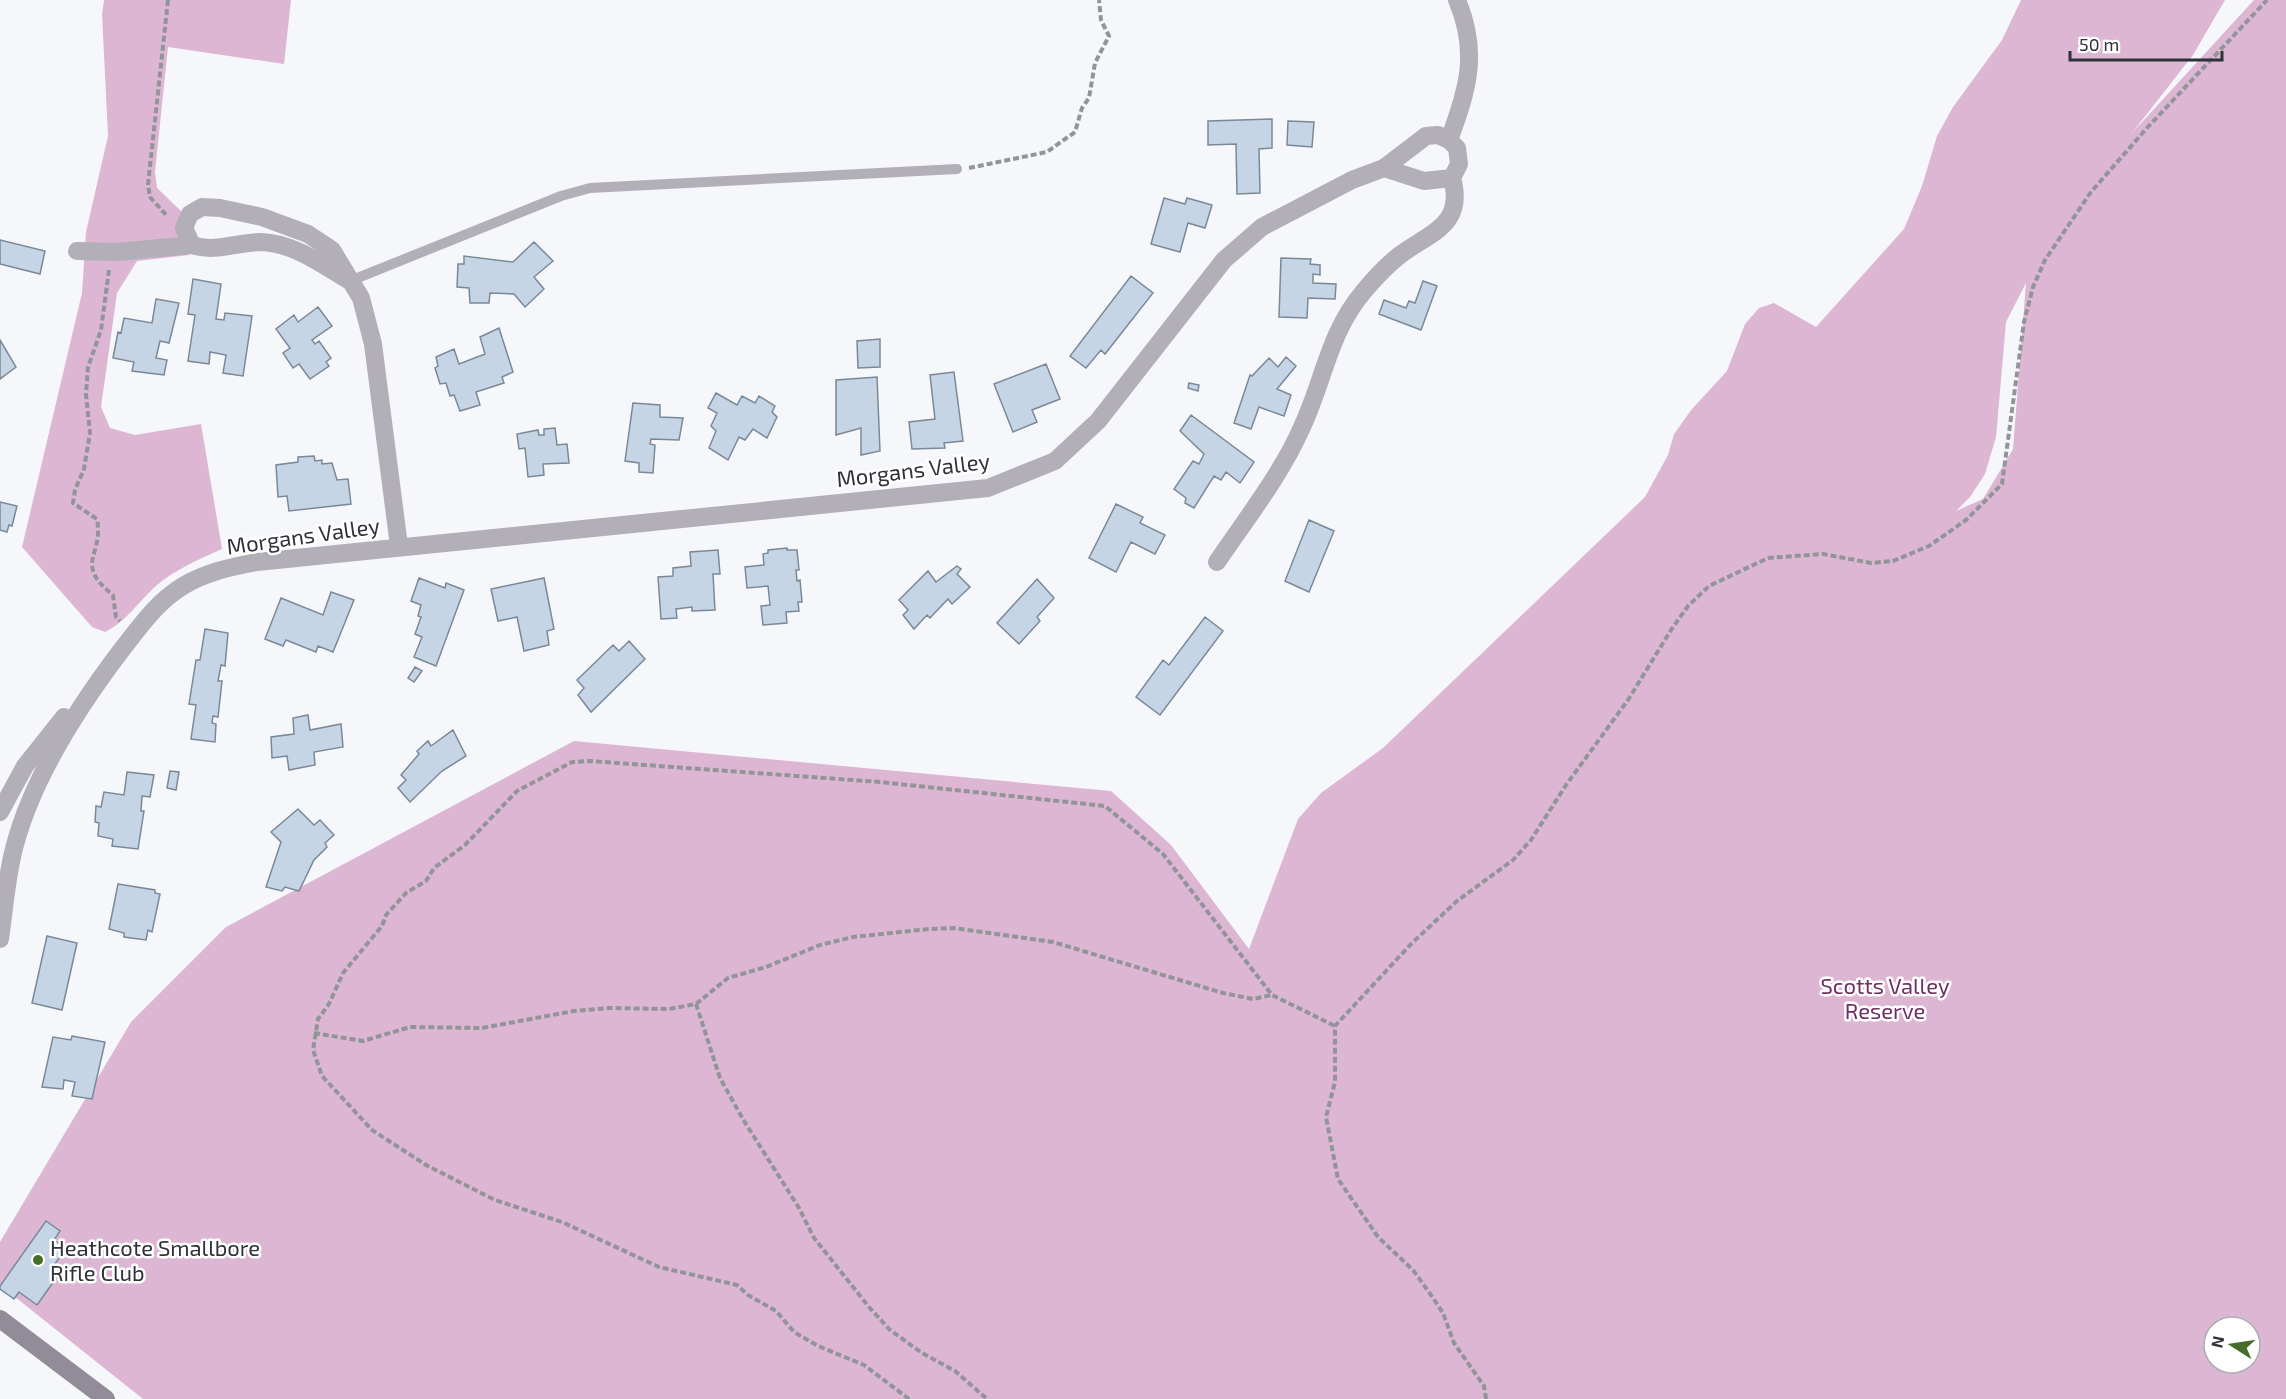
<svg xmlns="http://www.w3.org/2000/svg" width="2286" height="1399" viewBox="0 0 2286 1399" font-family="'Exo 2',sans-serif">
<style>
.green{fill:#dcb6d2;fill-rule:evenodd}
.building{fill:#c5d5e6;stroke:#7a8998;stroke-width:1.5}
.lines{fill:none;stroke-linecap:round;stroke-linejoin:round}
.path{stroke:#92949a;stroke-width:4;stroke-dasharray:6 3;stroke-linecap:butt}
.lane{stroke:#b3afb8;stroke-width:10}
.street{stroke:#b3afb8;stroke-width:18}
.secondary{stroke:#928c99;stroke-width:18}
.poi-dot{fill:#466e2a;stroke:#fff;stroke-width:2}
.labels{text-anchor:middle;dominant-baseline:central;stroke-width:5;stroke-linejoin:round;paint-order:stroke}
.street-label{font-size:22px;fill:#2f3139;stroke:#fff}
.park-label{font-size:22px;fill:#6e2f63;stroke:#fff}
.poi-label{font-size:22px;fill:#2f3139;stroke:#fff;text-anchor:start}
</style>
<rect width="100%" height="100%" fill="#f6f7fb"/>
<path class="green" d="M104 0H291L284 64 168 47 155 172 157 188 182 212C177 229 175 241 189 255L137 261 117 293 101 407 110 428 135 435 201 424 222 549C200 559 176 569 157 585 140 600 126 622 105 632L92 627 22 547 82 293 86 232 108 136 102 14Z
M2021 0H2225L2193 55 2132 133 2254 0H2286V1399H143L0 1285V1242L131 1022 226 927 574 741 1111 791 1171 845 1249 949 1298 819 1321 793 1383 748 1645 497 1668 455 1674 434 1692 409 1727 371 1745 324 1759 308 1774 303 1816 327 1904 229 1922 186 1937 136 1953 107 2002 40ZM2026 283 2013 449 1983 499 1956 511 1970 497 1985 474 1996 437 2006 322ZM2214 1327H2250V1363H2214Z"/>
<path class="building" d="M1272 119V148L1259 149 1260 193 1237 194 1236 144 1208 145V121Z
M1288 121 1314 122 1312 147 1287 145Z
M1164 198 1185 204 1187 198 1212 205 1205 228 1188 223 1180 252 1151 244Z
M0 240 45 251 40 274 0 264Z
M534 242 553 261 534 277 544 289 525 307 514 294 490 293 489 303H470L469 288 457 287 458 264H464V256L513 262Z
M1281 258 1311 259 1310 264 1320 265V275L1313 274V283L1336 284 1335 299 1308 298 1307 318 1279 317Z
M1131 276 1153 293 1105 354 1101 350 1086 368 1070 356Z
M193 279 221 284 216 319 224 320 225 313 252 316 243 376 223 373 226 355 210 352 209 364 188 361 195 315 188 314Z
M1423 281 1437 286 1421 330 1379 314 1384 300 1406 308 1409 301 1415 303Z
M156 299 179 303 169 343 160 341 156 358 167 360 164 375 132 371 134 362 113 358 118 332 121 333 124 318 152 323Z
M318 307 332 326 312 340 315 344 319 341 331 358 326 362 329 366 310 379 299 364 293 368 283 353 290 348 276 329 294 315 298 322Z
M499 328 513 372 502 377 504 383 476 392 480 405 460 411 454 395 450 396 446 383 440 384 435 368 438 366 436 357 454 349 459 364 485 354 480 337Z
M880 339V367L858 368 857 341Z
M0 340 16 367 0 379Z
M1286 357 1296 366 1277 389 1291 395 1284 416 1259 407 1251 429 1234 423 1250 375 1252 376 1269 358 1278 367Z
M1046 364 1060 399 1032 410 1037 422 1013 432 994 384Z
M954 372 963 441 944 443 945 448 912 449 909 422 935 419 930 375Z
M877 377 880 451 861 455V428L836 435V380Z
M1189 383 1199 385 1198 391 1188 388Z
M716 393 737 405 742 396 755 403 759 396 775 406 772 412 777 417 767 438 753 429 745 440 739 437 728 460 709 448 716 431 711 426 717 413 708 408Z
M633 403 660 405V417L683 418 679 440 651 439 650 444 655 445 653 473 639 472V463L625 461Z
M1191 415 1254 462 1240 483 1226 472 1221 480 1214 476 1194 508 1185 503 1186 498 1174 489 1193 461 1199 464 1204 454 1180 431Z
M555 428 557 445 567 444 569 463 543 464 544 475 528 477 525 448 519 449 517 434 538 430 539 435H544V429Z
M314 456 315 461 322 460V464L332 463 337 480 348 479 351 504 289 511 287 496 278 497 276 465 298 462V457Z
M0 502 17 506 12 526 9 525 7 532 0 530Z
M1116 504 1143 517 1140 523 1165 535 1155 554 1131 542 1116 572 1089 558Z
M1309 520 1334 531 1309 592 1285 581Z
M787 548V550H797L799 570H796L797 581 800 580 802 602H798L799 611 786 612 787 623 763 625 761 606 770 605 768 586 747 588 745 567 764 565 763 554 768 553V550Z
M718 550 720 574H713L715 610 692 611V607L676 609 677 618 661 619 658 577 673 576V568L691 566 690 552Z
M957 566 961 569 957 574 970 587 952 604 948 599 930 618 927 615 914 629 903 615 908 610 899 600 928 571 936 582Z
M419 578 445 588 446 583 464 590 436 666 414 657 422 637 415 634 421 617 418 616 421 605 411 601Z
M544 578 554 629 547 631 549 645 524 651 517 617 498 621 491 589Z
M1037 579 1054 598 1037 617 1040 621 1019 644 997 623Z
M331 592 354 600 333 652 318 646 316 652 286 640 283 646 265 639 281 598 323 615Z
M1205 617 1223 631 1160 715 1136 697 1163 660 1169 665Z
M205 629 228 633 225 666 221 665 218 681H222L218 717 213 716 212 723 216 724 215 742 191 739 196 705 189 704 196 660H200Z
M629 641 645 659 591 712 578 695 584 688 577 680 613 645 619 651Z
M415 667 422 671 414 682 408 678Z
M308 715 310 730 341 724 343 747 314 752 315 765 289 770 287 756 272 758 271 737 294 734 293 718Z
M453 730 466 756 442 771 410 802 398 788 406 780 401 775 419 754 417 751 428 741 431 746Z
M170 771 179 772 176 790 167 788Z
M127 772 154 775 150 797 142 796 141 811H144L138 849 112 846 113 839 98 836 99 823 95 822 96 806 101 807 104 792 124 795Z
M298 809 314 825 320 820 334 835 325 843 327 847 314 860 299 891 285 887 282 891 266 887 281 842 271 832Z
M118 884 155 890V893L160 894 152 932 148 930 146 940 124 937V933L109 929Z
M47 936 77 943 62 1010 32 1003Z
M72 1036 105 1042 92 1099 72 1096 75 1082 64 1080 63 1089 42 1087 53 1037 71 1040Z
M46 1221 60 1231 54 1240 66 1248 50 1271 57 1277 37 1305 19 1292 14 1299 0 1289V1286Z"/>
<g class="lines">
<path class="path" d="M168 0 148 185 150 197 168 217
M969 168 1047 152 1075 132 1082 108 1089 98 1095 63 1109 36 1101 20 1099 0
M109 270 101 330 88 367 86 394 90 433 84 469 75 490 73 503 97 519C104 557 73 563 113 595L116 617 120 621
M696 1004 720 1078 744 1121 799 1208 814 1238 869 1307 890 1330 922 1353 955 1371 987 1399
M314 1033 363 1041 410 1027 482 1028 574 1011 609 1008 669 1009 696 1004 728 978 766 967 820 945 853 937 929 929 954 928 1053 942 1223 993 1253 999 1272 995
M909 1399 864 1365 818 1346 794 1332 776 1311 748 1295 737 1285 659 1267 562 1222 495 1200 426 1165 372 1130 322 1076 313 1050 318 1019 329 1004 343 973 382 926 386 915 406 893 426 881 434 868 465 845 517 791 572 762 590 761 880 782 1105 806 1163 854 1272 995 1335 1026
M1486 1399 1484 1386 1454 1343 1443 1313 1431 1295 1413 1270 1378 1237 1338 1179 1326 1117 1335 1082V1026L1412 943 1457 901 1513 860 1531 840 1566 785 1628 700 1671 630 1688 606 1709 586 1768 558 1823 554 1871 563 1893 561 1929 546 1966 520 2002 484 2024 322 2033 287 2045 260 2091 192 2147 128 2267 0"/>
<path class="lane" d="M350 281 561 196 590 188 957 169"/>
<path class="street" d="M1449 140C1468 89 1479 52 1457 0
M77 251 118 252 192 245
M350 281C323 265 294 243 261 242 238 242 215 253 192 245L184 228 190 214 202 207 220 208 262 217 308 234 332 250 361 298 373 344 399 546
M1217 562C1246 519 1281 475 1302 427 1324 380 1329 332 1364 291 1374 279 1387 265 1400 255 1431 232 1465 225 1452 178
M0 812 25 766 64 717
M0 939C4 912 6 884 12 857 28 784 78 707 123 648 141 625 158 601 183 586 206 572 231 567 257 562L988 488 1055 461 1098 421 1224 260 1262 227 1352 180 1384 168 1426 136 1438 135 1449 140 1457 148 1459 164 1452 178 1424 181 1384 168"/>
<path class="secondary" d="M0 1319 106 1399"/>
</g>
<circle class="poi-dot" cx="38" cy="1260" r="6"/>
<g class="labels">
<g class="street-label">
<text transform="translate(913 469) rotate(-7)">Morgans Valley</text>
<text transform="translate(303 535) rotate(-8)">Morgans Valley</text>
</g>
<g class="park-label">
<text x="1885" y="985">Scotts Valley<tspan x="1885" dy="25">Reserve</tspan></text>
</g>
<g class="poi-label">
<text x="50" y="1247">Heathcote Smallbore<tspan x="50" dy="25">Rifle Club</tspan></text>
</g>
</g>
<g transform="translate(2232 1345) rotate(282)"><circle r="28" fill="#ffffff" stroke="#acadb0" stroke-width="1.5"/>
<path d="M0-4.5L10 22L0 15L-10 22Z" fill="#466e2a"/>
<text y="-9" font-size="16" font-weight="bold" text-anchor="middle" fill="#2f3139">N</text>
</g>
<path d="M2070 51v9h152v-9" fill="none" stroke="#2f3139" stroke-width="3"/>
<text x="2079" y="51" font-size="18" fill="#2f3139" stroke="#ffffff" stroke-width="4.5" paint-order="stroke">50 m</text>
</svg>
